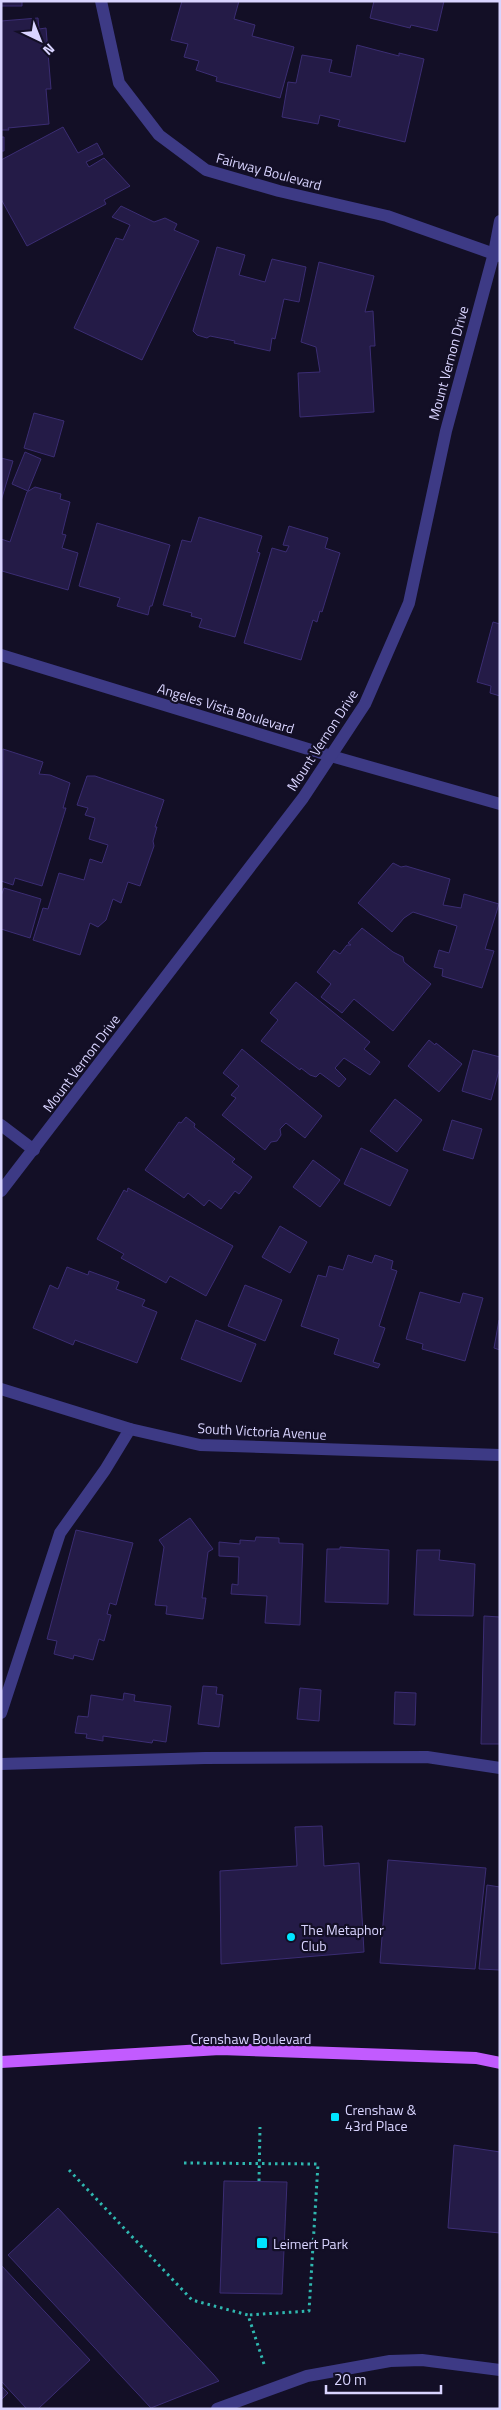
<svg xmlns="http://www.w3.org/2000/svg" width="501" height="2410" viewBox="0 0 501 2410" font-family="'Titillium Web',sans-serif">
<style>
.building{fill:#241b47;stroke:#3b2d73}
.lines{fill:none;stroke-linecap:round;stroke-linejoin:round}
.path{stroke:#2fb8b0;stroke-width:3;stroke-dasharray:2.5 4;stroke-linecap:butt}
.service{stroke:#3d3a85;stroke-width:12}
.minor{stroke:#3d3a85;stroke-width:12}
.tertiary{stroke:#3d3a85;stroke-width:12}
.primary{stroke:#c25bff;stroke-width:12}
.poi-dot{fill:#00e5ff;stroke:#130f26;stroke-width:2}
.labels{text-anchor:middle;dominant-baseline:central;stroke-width:4.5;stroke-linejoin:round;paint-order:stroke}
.street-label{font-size:14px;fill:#d9d4ff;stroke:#130f26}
.poi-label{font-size:14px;fill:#d9d4ff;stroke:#130f26;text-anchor:start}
</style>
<rect width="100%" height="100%" fill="#130f26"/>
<path class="building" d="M1 1H22V6H1Z
M182 1H239L234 19 255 25 252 36 294 47 280 98 216 81 217 77 196 70 199 61 184 57 188 44 171 40Z
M374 1H373H444L437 31 411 25 410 28 370 18Z
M38 18 39 29 46 28 51 89H46L49 124 8 128 9 130H1V21Z
M357 45 399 56V53L424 59 405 142 338 126 340 120 320 115 318 124 282 117 288 82 296 83 302 55 332 60 329 72 351 77Z
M63 127 78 153 97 143 103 154 86 162 89 167 104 158 130 186 104 200 106 204 27 246 1 199V160Z
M1 137H4V151H1Z
M121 206 154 222 165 218 177 224 174 230 199 241 142 360 74 328 116 238 123 240 130 225 112 217Z
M217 247 245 255 239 275 265 282 272 259 306 267 299 302 284 299 275 339 272 338 270 351 234 343 235 341 210 336 207 338 197 335 193 331Z
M319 262 374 276 365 312 373 311 375 346H370L374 412 300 417 298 373 320 372 316 347 301 342Z
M34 413 64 421 54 457 24 448Z
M25 452 41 459 28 491 12 484Z
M1 458 13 461 1 501Z
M35 487 61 494 60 499 70 502 62 534 66 535 62 548 78 553 68 590 2 571 1 539 10 542 27 492Z
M199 517 262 536 257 552 260 553 235 637 199 627 202 619 191 616 192 613 163 605 182 540 191 542Z
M97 523 170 545 152 606H150L148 615 117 606 120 598 79 586Z
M289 526 328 538 325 548 340 553 322 612 320 611 317 622 313 620 301 660 244 643 272 548 286 552 289 546 283 545Z
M493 622 500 624V696L490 693 491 686 477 682Z
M3 749 43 762 39 774 50 775 70 783 63 808H66L42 886 15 878 13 885 1 881Z
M87 776H95L164 800 155 827H157L153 841 154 846 140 886 128 882 121 903 113 899 106 920 98 927 90 923 80 955 33 940 43 908 48 909 59 873 84 880 90 859 102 863 108 845 89 839 95 818 85 815 88 808 77 805Z
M393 863 401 867 406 866 450 879 443 905 461 908 464 894 499 904 485 949 494 951 482 988 442 976 443 969 434 967 439 950 449 953 457 926 413 912 404 918 392 932 358 903Z
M4 888 41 899 30 938 1 929V896Z
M362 928 393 952 403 957 404 962 431 984 393 1031 354 999 342 1013 321 997 331 984 317 972 334 950 340 954 347 945H351L348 943Z
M296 982 370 1042 364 1049 380 1062 370 1075 344 1058 335 1068 346 1079 339 1087 320 1073 316 1077 310 1075 301 1068 300 1070 261 1041 278 1020 270 1013Z
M429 1040 435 1045 436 1043 462 1064 439 1092 408 1066Z
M242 1049 322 1116 305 1138 286 1123 280 1129 281 1135 277 1141 271 1142 265 1150 222 1115 236 1098 231 1095 239 1086 223 1073Z
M473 1050 500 1057V1067L491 1100 462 1091Z
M395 1099 422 1120 397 1152 370 1131Z
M186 1117 195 1124 194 1127 235 1159 232 1162 252 1177 239 1194 235 1191 221 1209 209 1200 204 1206 188 1193 184 1198 145 1170 179 1122 181 1123Z
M452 1120 482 1129 473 1159 443 1150Z
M361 1148 408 1170 390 1206 344 1184Z
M313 1160 340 1180 320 1207 293 1187Z
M128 1188 233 1246 206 1296 170 1276 166 1283 121 1258 124 1254 97 1239 124 1190 127 1192Z
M280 1226 307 1242 290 1273 262 1257Z
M348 1255 372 1263 375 1255 393 1261 391 1269 397 1271 379 1326 385 1328 373 1362 380 1364 378 1368 334 1354 339 1339 301 1326 318 1275 326 1277 329 1266 343 1270Z
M67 1267 88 1275 89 1271 119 1282 116 1289 145 1300 142 1306 157 1312 137 1363 75 1340 73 1345 33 1328 50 1285 58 1289Z
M245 1285 282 1300 265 1341 228 1326Z
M420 1292 460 1303 463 1293 483 1298 465 1361 422 1349 423 1344 406 1339Z
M196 1320 256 1344 241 1382 181 1359Z
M499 1320H500V1350L494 1348Z
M190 1518 213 1549 208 1552 202 1598H206L203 1619 166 1614 167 1606 155 1605 164 1547 159 1540Z
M76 1530 133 1543 116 1605 110 1603 107 1614 111 1615 104 1641 99 1639 93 1660 74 1655 73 1659 54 1654 57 1641 47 1639Z
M256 1537 279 1538V1543L303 1544 300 1625 265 1623 267 1596 231 1594 232 1584 238 1585 239 1557 219 1556V1542L240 1544V1540L255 1541Z
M340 1547 389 1550 388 1604 325 1602 327 1549H340Z
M417 1550H440L439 1560 475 1564 473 1616 414 1615Z
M484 1616 500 1617V1744H481Z
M203 1686 217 1687 216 1694 223 1695 219 1727 198 1724Z
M300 1688 321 1690 319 1721 297 1719Z
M395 1692 416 1693 415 1725 394 1724Z
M124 1693 135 1695 134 1701 171 1706 166 1742 153 1740 152 1743 103 1736V1741L86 1738 87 1734 75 1733 78 1716 88 1717 91 1695 123 1700Z
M322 1826 324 1866 359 1863 364 1952 221 1964 220 1871 297 1866 295 1827Z
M388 1860 486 1868 475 1969 380 1963Z
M487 1885 500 1887V1970L479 1969Z
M454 2145 500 2152V2233L448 2228Z
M224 2181 287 2182 282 2294 220 2293Z
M58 2208 213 2374 219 2381 151 2408 8 2255Z
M1 2265 90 2360 38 2409H27L1 2381Z
M1 2386 8 2393 1 2400Z"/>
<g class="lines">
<path class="path" d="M184 2163 318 2164 309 2311 248 2315
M69 2170 192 2300 248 2315 264 2364
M259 2181 260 2127"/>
<path class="service" d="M1 1125 34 1150
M1 1713 60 1533 105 1470 130 1429
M1 1764 205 1758 427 1757 500 1768
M217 2409 307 2376 390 2361 422 2360 500 2370"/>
<path class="minor" d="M101 1 119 83 159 135 206 170 279 191 387 216 500 256
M1 655 331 756 500 804"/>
<path class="tertiary" d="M1 1191 303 798 365 704 409 603 446 431 494 253 500 221
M1 1389 130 1429 200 1445 500 1455"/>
<path class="primary" d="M1 2062 220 2049 476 2058 500 2063"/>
</g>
<g class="poi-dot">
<circle cx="291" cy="1937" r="5"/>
<rect x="330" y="2112" width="10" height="10" rx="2.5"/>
<rect x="256" y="2237" width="12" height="12" rx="2.5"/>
</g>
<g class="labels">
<g class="street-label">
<text transform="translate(269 171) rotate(15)">Fairway Boulevard</text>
<text transform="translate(448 363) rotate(-75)">Mount Vernon Drive</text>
<text transform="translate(226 708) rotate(17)">Angeles Vista Boulevard</text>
<text transform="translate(322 740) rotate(-57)">Mount Vernon Drive</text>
<text transform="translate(81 1063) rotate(-53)">Mount Vernon Drive</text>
<text transform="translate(262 1431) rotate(3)">South Victoria Avenue</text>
<text x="251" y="2038">Crenshaw Boulevard</text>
</g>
<g class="poi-label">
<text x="301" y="1929">The Metaphor<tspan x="301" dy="16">Club</tspan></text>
<text x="345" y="2109">Crenshaw &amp;<tspan x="345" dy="16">43rd Place</tspan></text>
<text x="273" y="2243">Leimert Park</text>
</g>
</g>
<rect width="501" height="2410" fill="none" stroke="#d9d4ff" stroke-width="5"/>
<g transform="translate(40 40) rotate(137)" stroke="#130f26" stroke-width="4" paint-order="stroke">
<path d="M0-4L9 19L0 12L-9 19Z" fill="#d9d4ff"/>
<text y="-8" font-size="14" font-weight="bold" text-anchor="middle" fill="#d9d4ff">N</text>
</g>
<path d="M326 2385v8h115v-8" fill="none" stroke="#d9d4ff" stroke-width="2.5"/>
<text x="334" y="2385" font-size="15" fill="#d9d4ff" stroke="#130f26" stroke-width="4" paint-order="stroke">20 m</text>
</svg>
